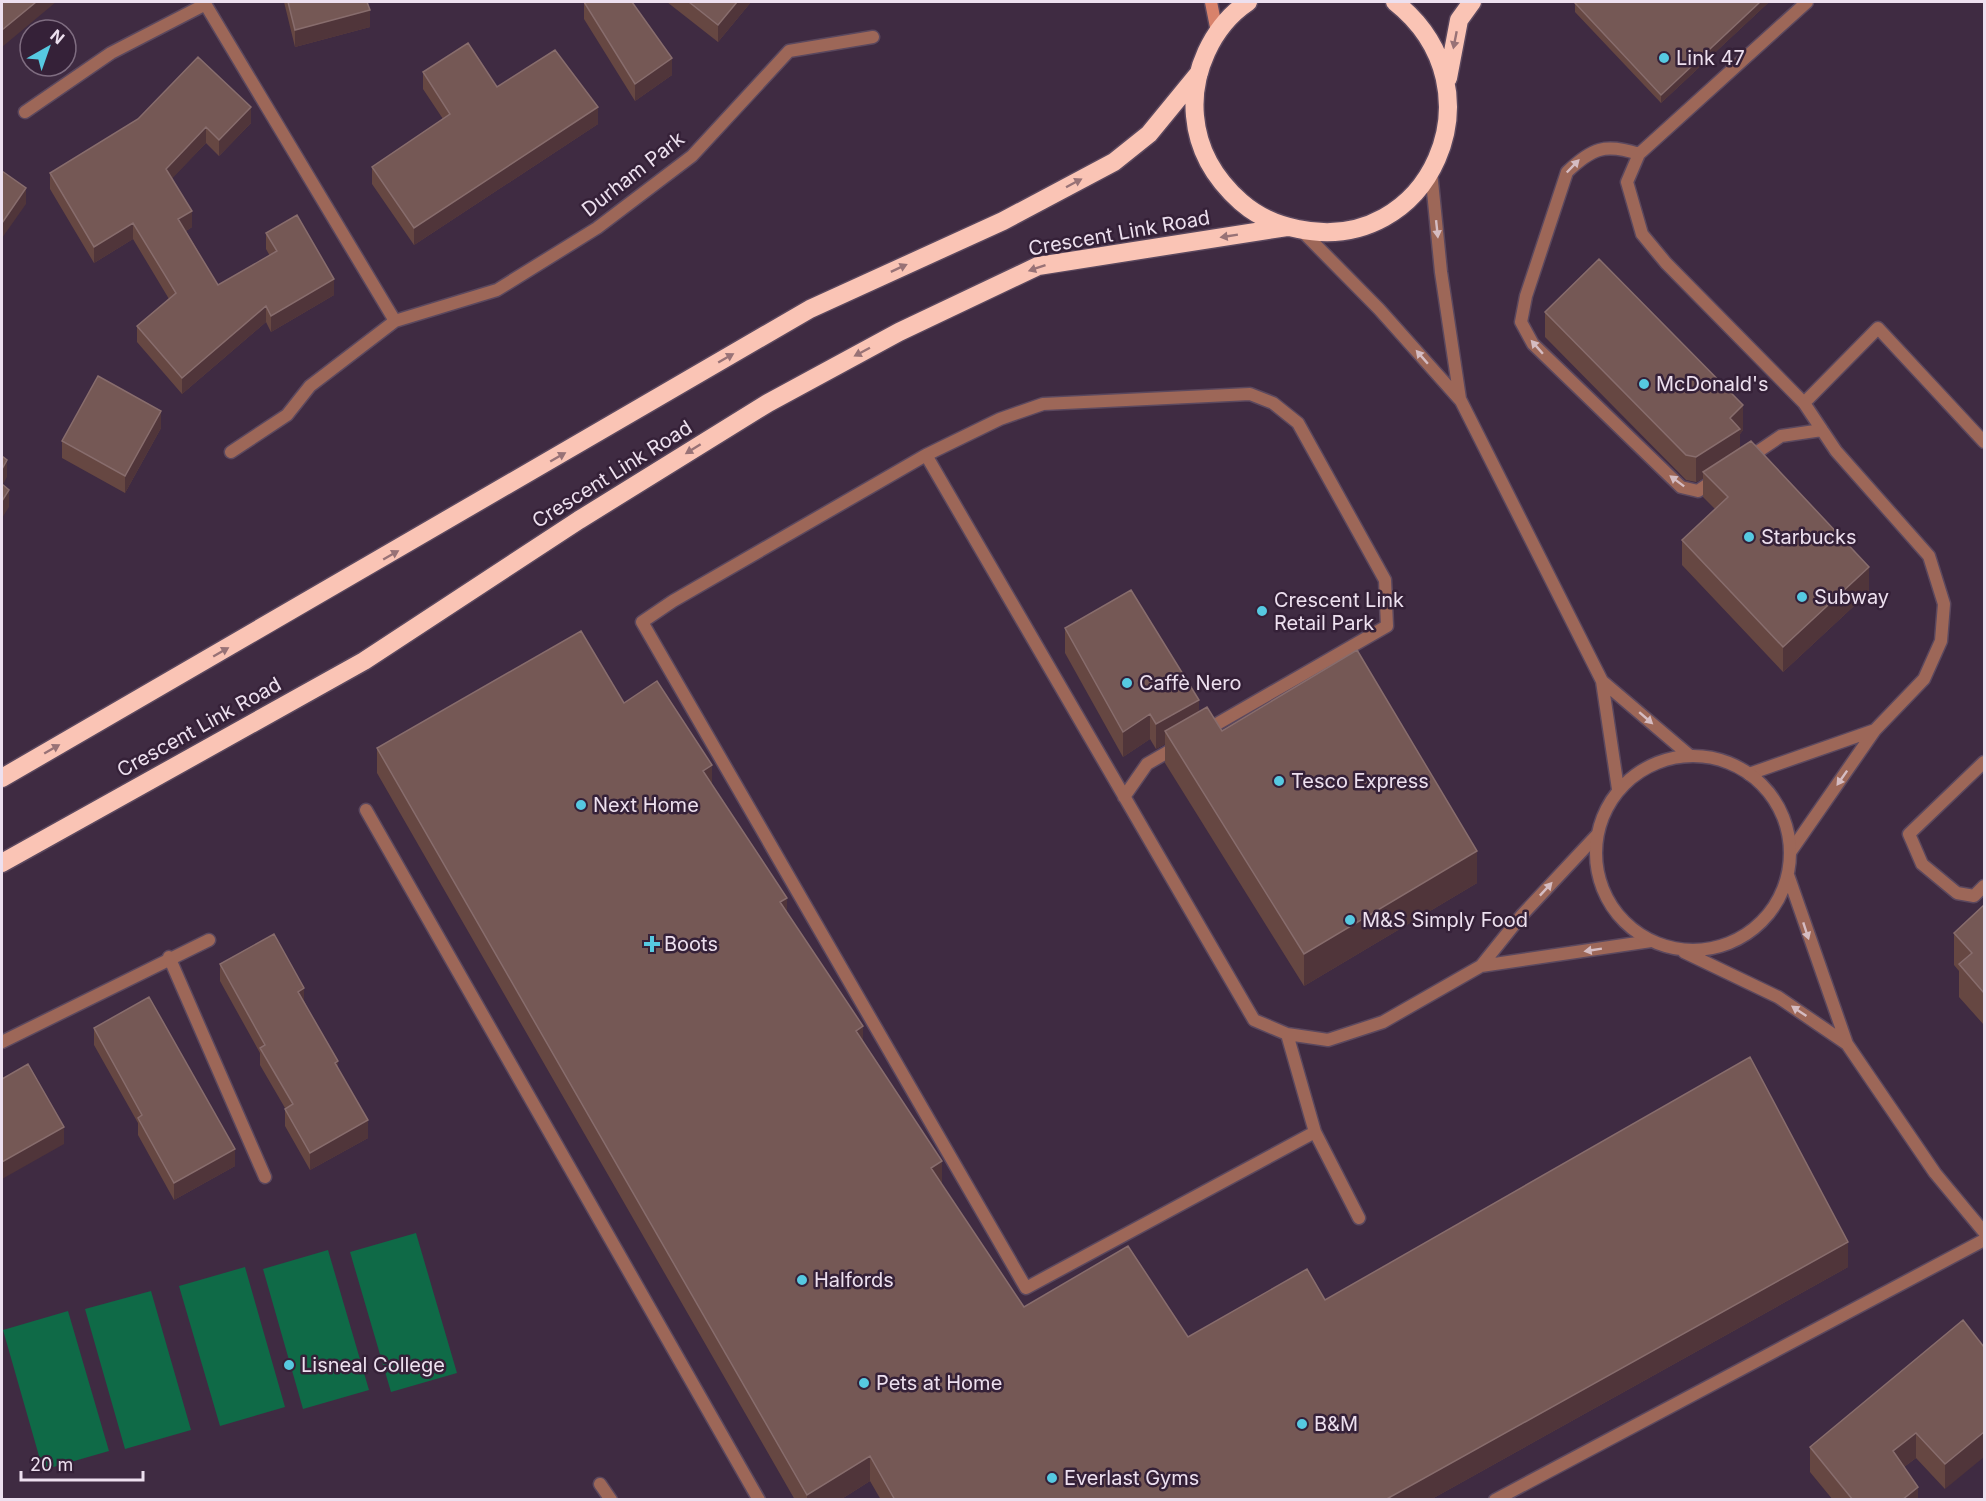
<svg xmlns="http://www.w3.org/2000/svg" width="1986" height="1501" viewBox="0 0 1986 1501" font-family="Inter,sans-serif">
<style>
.green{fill:#0f6a47}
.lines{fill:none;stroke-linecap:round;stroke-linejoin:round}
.lane-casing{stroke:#5b485e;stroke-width:15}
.street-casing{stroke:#5b485e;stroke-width:15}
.secondary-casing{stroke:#5b485e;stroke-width:15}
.highway-casing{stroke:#5b485e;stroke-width:21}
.lane{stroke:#9d6758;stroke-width:12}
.street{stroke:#9d6758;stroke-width:12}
.secondary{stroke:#d8826b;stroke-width:12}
.highway{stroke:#fac4b5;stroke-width:18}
.wall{fill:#664742}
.shaded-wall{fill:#50353a}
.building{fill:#755855;stroke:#886d6d;stroke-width:1.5}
.oneway{fill:#987276}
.oneway2{fill:#d5bcc2}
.poi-dot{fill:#56c9e1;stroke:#352138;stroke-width:2}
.labels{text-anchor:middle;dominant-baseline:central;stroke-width:5;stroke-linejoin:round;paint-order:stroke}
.poi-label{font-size:20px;fill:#ede0ef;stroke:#352138;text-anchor:start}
.street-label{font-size:20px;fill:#ede0ef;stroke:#352138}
</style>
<rect width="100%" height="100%" fill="#3f2b42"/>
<path class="green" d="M416 1233 457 1373 391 1392 350 1252Z
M328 1250 369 1390 303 1409 263 1269Z
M245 1267 285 1407 220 1426 179 1286Z
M151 1291 191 1430 125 1449 85 1309Z
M68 1311 109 1451 43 1470 3 1330Z"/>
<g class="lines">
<g class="lane-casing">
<path id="lane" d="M1639 154C1605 143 1592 148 1567 172L1526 296 1521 322 1533 344 1681 487 1698 491 1717 478
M1804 403 1878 328 1984 442
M926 455 1000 419 1043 404 1250 394 1273 403 1298 423 1385 580 1387 626 1203 732
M1747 459 1781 436 1822 430
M1984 762 1909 834 1922 864 1957 893 1974 896 1984 886
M1749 774 1875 730
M1124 797 1147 764 1178 746
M366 810 759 1500
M1791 851 1875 730 1924 679 1941 641 1944 604 1929 556 1836 451 1804 403 1666 263 1642 234 1627 182 1639 154 1807 2
M1481 966 1651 941
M1287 1034 1315 1132 1359 1218
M1315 1132 1026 1288 642 622 673 601 926 455 1254 1020 1287 1034 1328 1040 1383 1022 1481 966 1522 915 1596 836
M600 1484 611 1500
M1495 1500 1984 1240"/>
</g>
<g class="street-casing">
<path id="street" d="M204 2 395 321
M25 112 111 53 204 5
M1431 171 1441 272 1460 399
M1301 230 1379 309 1461 401 1602 681 1618 789
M231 452 287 415 310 386 395 321 497 290 597 228 692 156 789 51 873 37
M1602 681 1689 755
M1596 853a97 97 0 1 1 194 0a97 97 0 1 1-194 0Z
M1788 875 1847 1044 1935 1173 1984 1232
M1684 952 1778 997 1847 1044
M169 957 265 1177
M2 1042 209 940"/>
</g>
<g class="secondary-casing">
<path id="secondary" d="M1211 2 1217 32"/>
</g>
<g class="highway-casing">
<path id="highway" d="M1248 2C1212 26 1191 73 1195 116 1198 151 1215 179 1241 202 1257 216 1277 225 1298 229 1429 257 1505 89 1395 2
M1448 78 1459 20 1472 2
M2 778 810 309 1003 221 1114 162 1149 134 1199 73
M2 863 364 661 579 520 768 403 899 332 1038 266 1287 227"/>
</g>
<use href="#lane" class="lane"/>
<use href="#street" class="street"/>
<use href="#secondary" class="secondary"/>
<use href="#highway" class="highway"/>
</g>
<path class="wall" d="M284 2H367L370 27 295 47Z
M584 2 672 75 635 101 584 19Z
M667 2H751L718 42Z
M1769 2 1661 103 1575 12V3Z
M423 72 497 87 598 124 414 245 372 184V167L443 119 423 89Z
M138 119 251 123 219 156 206 143 172 178 192 227 186 231 218 285 270 256 266 249V233L334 295 271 332 266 322 182 394 137 342V326L169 299 133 239 94 263 50 189V173Z
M1545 312 1743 430 1740 434V448L1869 592 1783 672 1682 565V540L1715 509 1703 497V478L1696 482 1686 480 1545 337Z
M161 428 125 493 62 458V441Z
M1065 628 1199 712 1222 731 1477 883 1304 986 1165 763V744L1156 749 1150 739 1123 757 1065 653Z
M377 748 712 785 863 1042 942 1185 1024 1307 1188 1337 1325 1300 1848 1267 1430 1500H881L870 1481 840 1500H795L377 773Z
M1984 905V1025L1959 997V971L1954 965V933Z
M220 964 304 1001 338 1069 368 1138 310 1170 285 1126V1108L260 1065V1053L220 981Z
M94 1028 235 1166 174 1200 138 1135V1123L94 1045Z
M1963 1320 1945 1489 1916 1458 1904 1467 1918 1500H1833L1810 1472V1447Z"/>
<path class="shaded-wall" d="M36 2H56L2 47V30Z
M737 2H751L718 42V25Z
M1760 2H1769L1661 103V95Z
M370 10V27L295 47V30Z
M672 58V75L635 101V84Z
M251 107V123L219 156V140Z
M598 107V124L414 245V228Z
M206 127V143L166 185V169Z
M26 188V204L2 238V223Z
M192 211V227L178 236V219Z
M133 223V239L94 263V247Z
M334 279V295L271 332V316Z
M266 306V322L182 394V378Z
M1743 405V430L1740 434V454L1703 472V478L1696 482V457L1730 418Z
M161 411V428L125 493V476Z
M7 460V477L2 486V469Z
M9 490V507L2 518V501Z
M1869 567V592L1783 672V647Z
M1199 700V725L1165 731V744L1156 749V724Z
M1150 714V739L1123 757V732Z
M712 765V790L703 771Z
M1477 851V883L1304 986V954Z
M787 898V922L780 902Z
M304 988V1006L298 992Z
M863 1026V1051L856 1031Z
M338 1061V1078L335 1063Z
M368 1120V1138L310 1170V1153Z
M64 1127V1144L2 1179V1162Z
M235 1149V1166L174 1200V1183Z
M942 1161V1186L931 1168Z
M1848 1242V1267L1430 1500H1385Z
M1984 1432V1457L1945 1489V1464Z
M1916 1433V1458L1893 1475V1451Z
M870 1456V1481L840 1500H807V1495Z
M1918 1487V1500H1902Z"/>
<path class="building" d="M2 2H36L2 30Z
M288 2H367L370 10 295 30Z
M584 2H632L672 58 635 84Z
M689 2H737L718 25Z
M1577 2H1760L1661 95 1575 3Z
M468 43 497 87 555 50 598 107 414 228 372 167 450 114 423 72Z
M198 57 251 107 219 140 206 127 166 169 192 211 178 219 218 285 277 251 266 233 297 215 334 279 271 316 266 306 182 378 137 326 176 293 133 223 94 247 50 173 138 119Z
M2 171 26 188 2 223Z
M1599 259 1743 405 1730 418 1740 429 1696 457 1686 455 1545 312Z
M98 376 161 411 125 476 62 441Z
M1751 441 1869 567 1783 647 1682 540 1728 497 1703 472Z
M2 456 7 460 2 469Z
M2 484 9 490 2 501Z
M1131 590 1199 700 1156 724 1150 714 1123 732 1065 628Z
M581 631 624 703 657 681 712 765 703 771 787 898 780 902 863 1026 856 1031 942 1161 931 1168 1024 1307 1128 1246 1188 1337 1307 1269 1325 1300 1750 1057 1848 1242 1385 1500H895L870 1456 807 1495 377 748Z
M1357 650 1477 851 1304 954 1165 731 1207 707 1222 731Z
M1984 905V993L1959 964 1972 953 1954 933Z
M274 934 304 988 298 992 338 1061 335 1063 368 1120 310 1153 285 1109 293 1104 260 1048 265 1045 220 964Z
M149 997 235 1149 174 1183 138 1118 142 1115 94 1028Z
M28 1064 64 1127 2 1162V1079Z
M1963 1320 1984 1347V1432L1945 1464 1916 1433 1893 1451 1918 1487 1902 1500H1853L1810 1447Z"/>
<defs><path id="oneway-solid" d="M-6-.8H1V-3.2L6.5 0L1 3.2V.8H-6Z" transform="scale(1.5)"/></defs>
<g class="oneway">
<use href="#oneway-solid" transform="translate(1455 40) rotate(101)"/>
<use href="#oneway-solid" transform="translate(1074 183) rotate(-28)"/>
<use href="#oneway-solid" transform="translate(1229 236) rotate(171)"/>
<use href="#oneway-solid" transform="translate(899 268) rotate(-25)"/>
<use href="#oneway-solid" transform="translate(1037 268) rotate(161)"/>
<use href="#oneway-solid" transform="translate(862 352) rotate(152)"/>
<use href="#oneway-solid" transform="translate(726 358) rotate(-30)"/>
<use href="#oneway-solid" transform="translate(693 449) rotate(148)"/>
<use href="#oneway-solid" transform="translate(558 457) rotate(-30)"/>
<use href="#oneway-solid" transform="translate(391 555) rotate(-30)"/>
<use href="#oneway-solid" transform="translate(221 652) rotate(-30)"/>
<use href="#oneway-solid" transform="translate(52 749) rotate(-30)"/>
</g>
<g class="oneway2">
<use href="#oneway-solid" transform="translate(1573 166) rotate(-46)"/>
<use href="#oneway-solid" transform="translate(1437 229) rotate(84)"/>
<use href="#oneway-solid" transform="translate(1537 347) rotate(-131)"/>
<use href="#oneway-solid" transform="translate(1422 357) rotate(-131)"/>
<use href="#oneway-solid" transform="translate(1677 481) rotate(-143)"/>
<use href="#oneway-solid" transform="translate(1646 718) rotate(41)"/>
<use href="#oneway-solid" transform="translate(1842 778) rotate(125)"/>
<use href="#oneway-solid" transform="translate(1546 889) rotate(-47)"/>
<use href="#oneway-solid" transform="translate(1806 931) rotate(72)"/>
<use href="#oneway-solid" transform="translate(1593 950) rotate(171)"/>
<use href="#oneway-solid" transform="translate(1799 1011) rotate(-146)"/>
</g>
<g class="poi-dot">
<circle cx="1664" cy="58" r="6"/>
<circle cx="1644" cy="384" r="6"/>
<circle cx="1749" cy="537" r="6"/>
<circle cx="1802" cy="597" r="6"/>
<circle cx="1262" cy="611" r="6"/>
<circle cx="1127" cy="683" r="6"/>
<circle cx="1279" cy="781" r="6"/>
<circle cx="581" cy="805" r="6"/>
<circle cx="1350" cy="920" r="6"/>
<path d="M649 935h6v6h6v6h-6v6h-6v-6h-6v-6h6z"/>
<circle cx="802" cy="1280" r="6"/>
<circle cx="289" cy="1365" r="6"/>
<circle cx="864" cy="1383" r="6"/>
<circle cx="1302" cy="1424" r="6"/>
<circle cx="1052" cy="1478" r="6"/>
</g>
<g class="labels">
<g class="poi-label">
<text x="1676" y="58">Link 47</text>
<text x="1656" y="384">McDonald's</text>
<text x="1761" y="537">Starbucks</text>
<text x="1814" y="597">Subway</text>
<text x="1274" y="600">Crescent Link<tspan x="1274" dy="23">Retail Park</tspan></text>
<text x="1139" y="683">Caffè Nero</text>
<text x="1291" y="781">Tesco Express</text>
<text x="593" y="805">Next Home</text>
<text x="1362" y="920">M&amp;S Simply Food</text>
<text x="664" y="944">Boots</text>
<text x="814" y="1280">Halfords</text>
<text x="301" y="1365">Lisneal College</text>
<text x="876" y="1383">Pets at Home</text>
<text x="1314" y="1424">B&amp;M</text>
<text x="1064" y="1478">Everlast Gyms</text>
</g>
<g class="street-label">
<text transform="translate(633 174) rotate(-38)">Durham Park</text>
<text transform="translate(1119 233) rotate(-10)">Crescent Link Road</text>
<text transform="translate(612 474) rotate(-32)">Crescent Link Road</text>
<text transform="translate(199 727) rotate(-29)">Crescent Link Road</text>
</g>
</g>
<rect width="1986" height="1501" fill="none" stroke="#ede0ef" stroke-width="6"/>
<g transform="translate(48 48) rotate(40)"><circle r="28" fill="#352138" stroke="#7f6d81" stroke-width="1.5"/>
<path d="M0-4.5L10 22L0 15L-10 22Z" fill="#56c9e1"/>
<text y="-9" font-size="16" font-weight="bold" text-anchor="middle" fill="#ede0ef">N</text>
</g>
<path d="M21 1471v9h122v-9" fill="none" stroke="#ede0ef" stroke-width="3"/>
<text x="30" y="1471" font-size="18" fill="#ede0ef" stroke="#352138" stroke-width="4.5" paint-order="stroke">20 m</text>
</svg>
